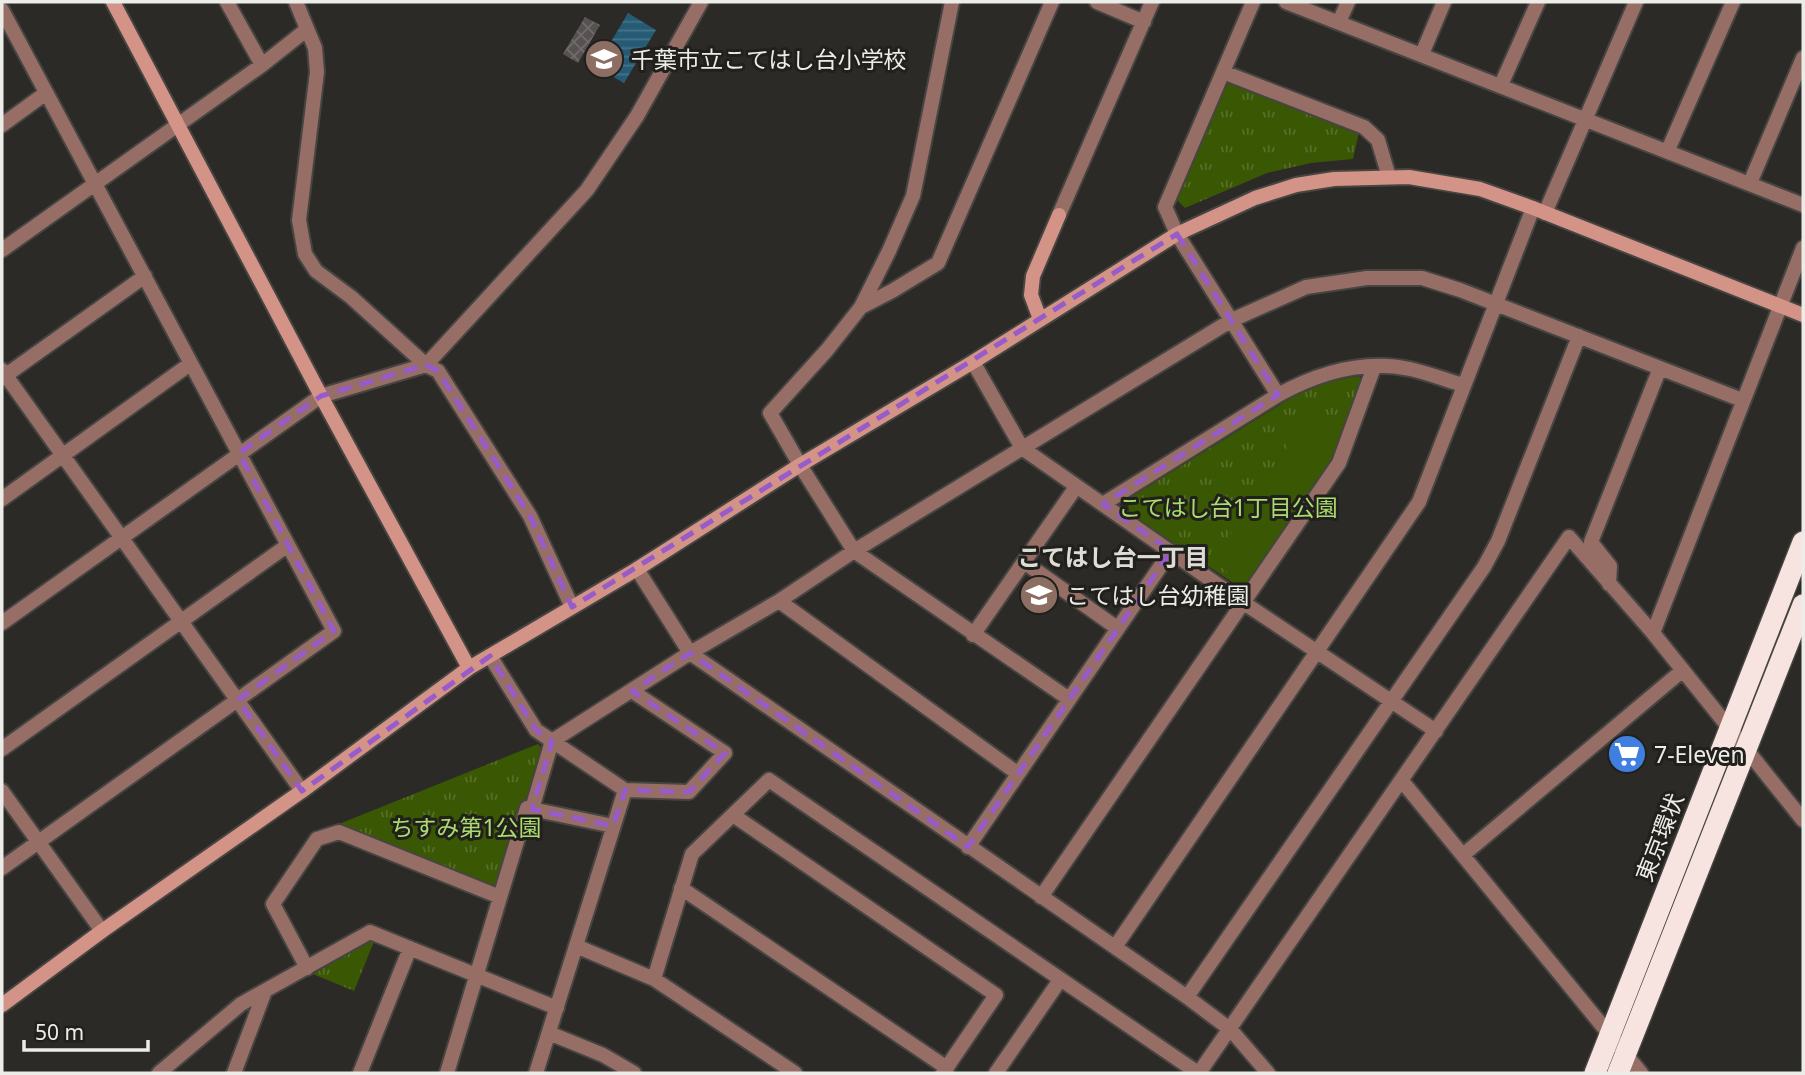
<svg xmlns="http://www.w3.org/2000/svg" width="1805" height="1075" viewBox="0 0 1805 1075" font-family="'Noto Sans','Noto Sans JP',sans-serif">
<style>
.grass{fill:url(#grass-tufts)}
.garden{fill:#3a5704}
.water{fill:url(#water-rules)}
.building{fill:url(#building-cross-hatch)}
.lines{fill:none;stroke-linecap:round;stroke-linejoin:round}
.street-casing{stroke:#464542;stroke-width:18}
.secondary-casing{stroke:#464542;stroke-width:18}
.highway-casing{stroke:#464542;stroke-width:24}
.street{stroke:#966e66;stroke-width:14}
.secondary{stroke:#d39387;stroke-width:14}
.highway{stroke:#f7e3df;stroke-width:21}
.marked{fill:none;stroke:#975cca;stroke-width:5;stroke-dasharray:14 9;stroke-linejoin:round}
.labels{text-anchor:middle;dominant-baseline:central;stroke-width:6;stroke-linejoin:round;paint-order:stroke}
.poi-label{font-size:23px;fill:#ecece9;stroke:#21201d;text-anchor:start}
.park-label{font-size:23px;fill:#abdc6f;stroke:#21201d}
.street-label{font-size:23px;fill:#ecece9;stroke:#21201d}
.neighbourhood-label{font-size:24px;font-weight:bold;fill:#dddcd7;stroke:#21201d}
</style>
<defs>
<pattern id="grass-tufts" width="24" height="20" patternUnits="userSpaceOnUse" patternTransform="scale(1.75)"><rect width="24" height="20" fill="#3a5704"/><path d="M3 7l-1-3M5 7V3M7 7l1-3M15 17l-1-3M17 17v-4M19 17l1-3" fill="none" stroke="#576f29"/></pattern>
<pattern id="water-rules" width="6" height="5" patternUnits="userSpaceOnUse" patternTransform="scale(1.75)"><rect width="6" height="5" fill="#255b75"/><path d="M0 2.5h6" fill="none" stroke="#457389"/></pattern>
<pattern id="building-cross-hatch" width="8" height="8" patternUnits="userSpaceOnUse" patternTransform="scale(1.75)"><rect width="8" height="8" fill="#575251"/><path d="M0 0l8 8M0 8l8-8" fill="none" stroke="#6f6b6a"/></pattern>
</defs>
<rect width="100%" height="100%" fill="#2b2a27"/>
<path class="grass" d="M1235 82 1359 132 1353 159 1311 163 1267 173 1185 208 1176 199 1224 85Z
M1359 376 1364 383 1332 464 1250 585 1238 586 1129 513 1128 499 1294 396 1327 382Z
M538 744 544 751 497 885 487 888 334 826Z
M375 939 354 991 313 974Z"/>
<path class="garden" d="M1307 416 1340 439 1322 472 1249 580 1239 581 1213 561Z"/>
<path class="water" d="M628 13 656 30 624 83 596 67Z"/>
<path class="building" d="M585 17 600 25 578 63 563 54Z"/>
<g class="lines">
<g class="street-casing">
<path id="street" d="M227 2 262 65
M296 2 315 48 317 72 299 220 305 254 316 271 351 297 426 365 438 371 530 516 572 607
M952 2 913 196 889 251 861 307 827 350 770 413 800 465 854 551 1069 699
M1097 2 1144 22
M1253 2 1165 207 1177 234 1278 395
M1286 2 1803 205
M2 10 334 631 2 868
M1339 22 1348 2
M1422 54 1444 2
M1223 72 1364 127 1378 140 1389 177
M1501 85 1538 2
M2 125 46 93
M1668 150 1733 2
M1750 183 1803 58
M1545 213 1636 2
M1059 215 1152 2
M2 250 262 65 306 30
M861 307 892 291 938 263 1052 2
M973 362 1022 448 1244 603 1436 731
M2 370 302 791
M2 378 145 276
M2 499 190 364
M1103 504 1278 395C1318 373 1364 359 1410 369 1428 373 1446 380 1463 385
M1024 562 1117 628
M637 569 690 653 1187 997 1231 1030 1268 1073
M1609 584 1610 566 1591 542 1660 368
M779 601 1017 773
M2 623 321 396 426 365 587 190 637 116 701 2
M1653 633 1803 248
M973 635 1076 487
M490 656 536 730 552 741 625 790 689 792 725 753 632 691
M2 749 288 545
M1402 781 1641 1073
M2 791 102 931
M532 809 552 741 690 653 779 601 854 551 1232 320 1306 287 1367 278H1422L1460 290 1742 400
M733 815 996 995 943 1073
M968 847 1171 551
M1463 855 1683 670
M681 888 947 1068
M1041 897 1339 463 1374 367
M576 946 654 979 795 1073
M1115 947 1419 502 1533 208
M307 968 273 904 317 839 339 832 500 897
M654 979 692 854 769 780 1198 1073
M1187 997 1484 567 1498 541 1579 336
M549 1033 603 1055 634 1073
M159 1073 241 1004 370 932 557 1008
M234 1073 265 991
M360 1073 410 948
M447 1073 527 808 613 826
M536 1073 625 790
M996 1073 1060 980
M1199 1073 1569 537 1653 633 1803 820"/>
</g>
<g class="secondary-casing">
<path id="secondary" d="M113 2 321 396 469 668
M1040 319 1031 295 1033 276 1059 215
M2 1005 102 931 302 791 469 668 637 569 800 465 973 362 1177 234 1255 198 1296 185 1334 179 1409 177 1480 189 1533 208 1803 315"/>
</g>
<g class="highway-casing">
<path id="highway" d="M1595 1073 1803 542
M1618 1073 1803 605"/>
</g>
<use href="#street" class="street"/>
<use href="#secondary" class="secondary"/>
<use href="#highway" class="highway"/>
</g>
<path class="marked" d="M1177 234 1278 395 1103 504 1171 551 968 847 690 653 632 691 725 753 689 792 625 790 613 826 532 809 552 741 536 730 490 656 302 791 238 700 334 631 239 453 321 396 426 365 438 371 530 516 572 607Z"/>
<defs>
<g id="school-disc" transform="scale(2.0125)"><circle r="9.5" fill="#8d6e63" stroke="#21201d"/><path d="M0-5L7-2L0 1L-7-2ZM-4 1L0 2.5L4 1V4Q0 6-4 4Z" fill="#fff"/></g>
<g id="supermarket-disc" transform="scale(2.0125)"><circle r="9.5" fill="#3f7fe0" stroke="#21201d"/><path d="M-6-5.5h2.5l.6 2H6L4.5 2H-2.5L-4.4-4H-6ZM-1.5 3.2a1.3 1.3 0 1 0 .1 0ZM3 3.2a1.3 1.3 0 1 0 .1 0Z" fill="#fff"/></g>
</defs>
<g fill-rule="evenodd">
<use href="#school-disc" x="604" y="59"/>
<use href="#school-disc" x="1039" y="595"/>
<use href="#supermarket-disc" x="1627" y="754"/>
</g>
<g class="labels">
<g class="poi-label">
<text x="631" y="59">千葉市立こてはし台小学校</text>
<text x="1066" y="595">こてはし台幼稚園</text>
<text x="1654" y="754">7-Eleven</text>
</g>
<g class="park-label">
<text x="1228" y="507">こてはし台1丁目公園</text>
<text x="466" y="827">ちすみ第1公園</text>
</g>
<g class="street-label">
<text transform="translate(1659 837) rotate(-69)">東京環状</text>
</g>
<g class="neighbourhood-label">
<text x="1113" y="556">こてはし台一丁目</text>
</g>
</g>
<rect width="1805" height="1075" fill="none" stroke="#ecece9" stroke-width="7"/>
<path d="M24 1040v10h124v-10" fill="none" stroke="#ecece9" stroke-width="3.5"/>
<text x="35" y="1040" font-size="21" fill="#ecece9" stroke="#21201d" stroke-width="5" paint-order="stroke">50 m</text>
</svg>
